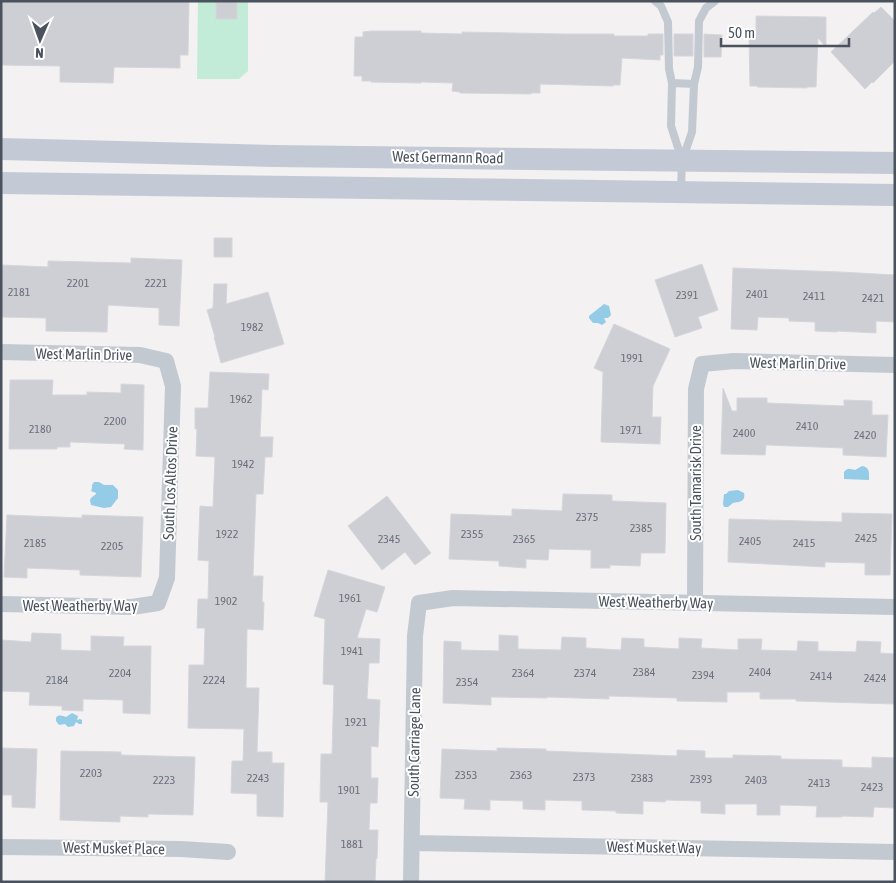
<svg xmlns="http://www.w3.org/2000/svg" width="896" height="883" viewBox="0 0 896 883" font-family="'Asap Condensed',sans-serif">
<style>
.green{fill:#c3ecd8}
.water{fill:#94cbe6}
.building{fill:#cecfd5;stroke:#d5d6db}
.lines{fill:none;stroke-linecap:round;stroke-linejoin:round}
.service{stroke:#c3c9d1;stroke-width:8}
.minor{stroke:#c3c9d1;stroke-width:16}
.secondary{stroke:#c3cad6;stroke-width:22}
.labels{text-anchor:middle;dominant-baseline:central;stroke-width:4;stroke-linejoin:round;paint-order:stroke}
.number-label{font-size:12px;fill:#6b717b}
.street-label{font-size:15px;fill:#4a525d;stroke:#fff}
</style>
<rect width="100%" height="100%" fill="#f3f1f1"/>
<path class="green" d="M198 1H248V71L239 79H197Z"/>
<path class="water" d="M604 304 609 306 611 315 608 318H604L606 322 602 325 598 323H593L589 318V316Z
M862 466C870 467 869 473 869 480L844 479V472C848 467 850 469 855 470Z
M94 482H99L104 485H113L118 490V498L111 507 104 508 91 505 90 500 91 498 96 494V493L91 491 92 488V485Z
M738 490 744 493C746 502 739 502 733 503L728 507H724L723 504 724 494H726L729 491Z
M72 713 78 716 77 720 80 719 82 720V724H79L76 722 74 726 68 727 65 724 59 725 56 721V718C58 714 63 716 66 717Z"/>
<path class="building" d="M1 1H189L188 55H180V68L114 67 113 83 60 82V66L1 65Z
M216 1H237V19H216Z
M881 7 895 21V61L873 83 872 82 865 89 831 52 873 12 874 13Z
M756 16 826 17V47L818 38 816 87H807V88L757 87V86H750L749 37H756Z
M372 31H421V33L462 34V32L565 34H614V36H648V34H663V55H660V60L622 58 620 85H613V86L540 84V93H531V94L460 93V92L452 91 453 83 421 82V83L371 82V81H362V76H354L355 37H363V32Z
M674 34H693V56H674Z
M704 34 722 35 721 57H704Z
M214 238H232V257H214Z
M131 258 182 260 179 326 159 325V308L108 305 107 332 46 331V318L1 317V265L48 267V261L131 263Z
M702 264 718 310 698 317 702 328 675 337 655 280Z
M733 268 840 272 895 275V322L876 321V333L837 331V332L815 331V322L789 321V318L758 317 757 330 731 329Z
M214 284H227L226 304 268 292 284 344 221 363 214 337H215L207 310 213 308Z
M614 324 670 349 653 386 652 417H661L660 444 601 442 603 372 594 368Z
M210 372 269 374 268 390 262 389 260 437H273L272 457H265L263 494H256L253 576H263L262 602H264L263 630 247 629 246 688H259L257 752H272V763H284L283 817 257 816V794L231 793 232 761H243L244 729 188 728 189 665H204L205 628H197L198 599H208L209 561 198 560 200 506 213 507 215 457 196 456 197 429H195V408H208Z
M10 380H53L52 395H87V392L121 393V384L144 385 143 450 124 449 125 444 70 442V447H57V449H9Z
M723 388 732 411H737V398H767V403L844 406V400L872 401V415H888L886 457 843 455V448L766 445 765 455 721 454Z
M563 494 612 495V501L666 503 665 553H641L640 566 610 565V568H591V550L549 549 548 560 526 559V568L499 566V561L449 559 451 514 512 516V509L562 511Z
M387 496 431 553 415 565 405 552 382 570 348 526Z
M842 513 892 514 890 575H865V563L825 562V567L728 562 729 519 842 522Z
M7 515 82 518V515L143 517 141 577 80 575V570L27 568V578L4 577Z
M328 570 385 587 377 612 366 609 357 638 380 639 379 663H369L367 699 380 700 378 747 371 746V778H378L377 803H370L369 830H378L377 859 376 858 375 882H325L328 802H320L321 754H332L334 685 323 684 325 619 314 616Z
M32 633 61 634V650L91 651V636L124 637 123 646H151L150 714 123 713V700L83 699V711L62 710V706L29 705 30 692 1 691V640L31 642Z
M499 635 518 636V649L561 650 562 637 586 638V648L621 650 622 638 644 639V647L679 649V638L702 639 701 648 738 650V639H762L761 650 797 651 798 641 818 642V651L856 652 857 641 881 642 880 653 895 654V704L796 701V699H760V692H727V702L677 701V698L609 696V699L547 697V698L491 697V705L443 703 444 641 461 642V650L499 651Z
M1 748 37 749 35 808 12 807V795H1Z
M497 748 546 749V751L677 756V750L705 751V758H733V755L781 756V759L842 760V767L872 768V757L895 758V808L874 807 873 817 842 816V817H816L817 806 780 805V815H757V804H725V814L701 813V801L666 800 665 802 643 801V814L616 813V811L582 810V801L545 800V810L523 809V801L490 800V810L464 809 465 799 440 798 442 749 497 751Z
M61 751 121 752V755L195 757 193 815 148 814V817L120 816V822L60 820Z"/>
<g class="lines">
<path class="service" d="M655 1 661 6 668 22 669 69 672 83 671 126 682 160 681 190
M672 83 694 84
M683 158 692 132 694 84 698 67 699 21 706 8 715 1"/>
<path class="minor" d="M1 352 140 355 166 361 173 386 167 578 158 603 132 607 1 604
M695 603 696 389 702 364 734 361 895 365
M413 843 895 852
M1 847 181 849 228 852
M411 882 415 636 419 603 453 598 895 607"/>
<path class="secondary" d="M1 149 274 156 895 163
M1 183 895 195"/>
</g>
<g class="labels">
<g class="number-label">
<text x="78" y="283">2201</text>
<text x="156" y="283">2221</text>
<text x="19" y="292">2181</text>
<text x="757" y="294">2401</text>
<text x="687" y="295">2391</text>
<text x="814" y="296">2411</text>
<text x="873" y="298">2421</text>
<text x="252" y="327">1982</text>
<text x="632" y="358">1991</text>
<text x="241" y="399">1962</text>
<text x="115" y="421">2200</text>
<text x="807" y="426">2410</text>
<text x="40" y="429">2180</text>
<text x="631" y="430">1971</text>
<text x="744" y="433">2400</text>
<text x="865" y="435">2420</text>
<text x="243" y="464">1942</text>
<text x="587" y="517">2375</text>
<text x="641" y="528">2385</text>
<text x="227" y="534">1922</text>
<text x="472" y="534">2355</text>
<text x="866" y="538">2425</text>
<text x="389" y="539">2345</text>
<text x="524" y="539">2365</text>
<text x="750" y="541">2405</text>
<text x="35" y="543">2185</text>
<text x="804" y="543">2415</text>
<text x="112" y="546">2205</text>
<text x="350" y="598">1961</text>
<text x="226" y="601">1902</text>
<text x="352" y="651">1941</text>
<text x="644" y="672">2384</text>
<text x="760" y="672">2404</text>
<text x="120" y="673">2204</text>
<text x="523" y="673">2364</text>
<text x="585" y="673">2374</text>
<text x="703" y="675">2394</text>
<text x="821" y="676">2414</text>
<text x="875" y="678">2424</text>
<text x="57" y="680">2184</text>
<text x="214" y="680">2224</text>
<text x="467" y="682">2354</text>
<text x="356" y="722">1921</text>
<text x="91" y="773">2203</text>
<text x="466" y="775">2353</text>
<text x="521" y="775">2363</text>
<text x="584" y="777">2373</text>
<text x="258" y="778">2243</text>
<text x="642" y="778">2383</text>
<text x="701" y="779">2393</text>
<text x="164" y="780">2223</text>
<text x="756" y="780">2403</text>
<text x="819" y="783">2413</text>
<text x="872" y="787">2423</text>
<text x="349" y="790">1901</text>
<text x="352" y="844">1881</text>
</g>
<g class="street-label">
<text transform="translate(448 157) rotate(1)">West Germann Road</text>
<text transform="translate(84 354) rotate(1)">West Marlin Drive</text>
<text transform="translate(798 363) rotate(1)">West Marlin Drive</text>
<text transform="translate(170 483) rotate(-88)">South Los Altos Drive</text>
<text transform="translate(695 483) rotate(-90)">South Tamarisk Drive</text>
<text transform="translate(656 602) rotate(1)">West Weatherby Way</text>
<text x="80" y="605">West Weatherby Way</text>
<text transform="translate(414 742) rotate(-89)">South Carriage Lane</text>
<text transform="translate(654 847) rotate(1)">West Musket Way</text>
<text transform="translate(114 848) rotate(1)">West Musket Place</text>
</g>
</g>
<rect width="896" height="883" fill="none" stroke="#4a525d" stroke-width="5"/>
<g transform="translate(40 40) rotate(182)" stroke="#ffffff" stroke-width="4" paint-order="stroke">
<path d="M0-4L9 19L0 12L-9 19Z" fill="#4a525d"/>
<text y="-8" font-size="14" font-weight="bold" text-anchor="middle" fill="#4a525d">N</text>
</g>
<path d="M721 38v8h128v-8" fill="none" stroke="#4a525d" stroke-width="2.5"/>
<text x="728" y="38" font-size="15" fill="#4a525d" stroke="#ffffff" stroke-width="4" paint-order="stroke">50 m</text>
</svg>
